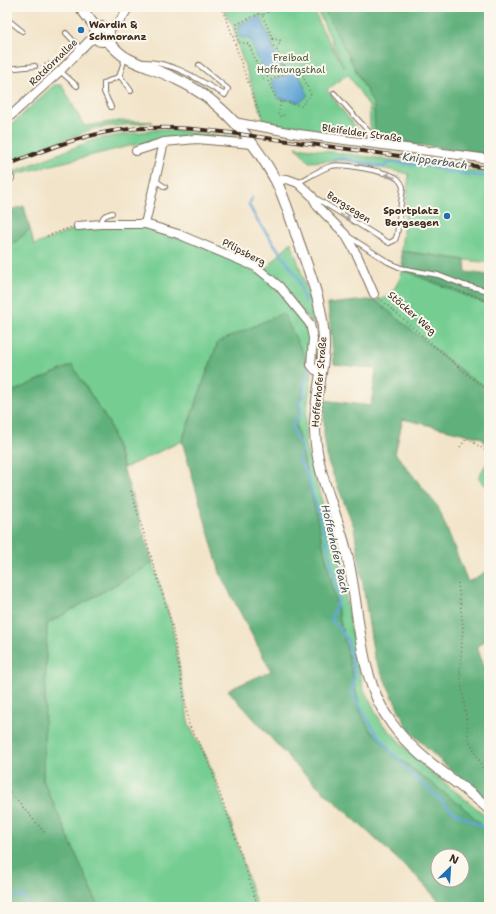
<svg xmlns="http://www.w3.org/2000/svg" width="496" height="914" viewBox="0 0 496 914" font-family="'Shantell Sans',sans-serif">
<style>
.green{fill:#75cd92;stroke:#587c58}
.forest{fill:#60b07c;stroke:#4e6d4d;fill-rule:evenodd}
.water{fill:#63a6d7;stroke:#4f687a}
.lines{fill:none;stroke-linecap:round;stroke-linejoin:round}
.stream{stroke:#63a6d7;stroke-width:2.5}
.service-casing{stroke:#7b6b5a;stroke-width:6}
.minor-casing{stroke:#7b6b5a;stroke-width:10}
.tertiary-casing{stroke:#7b6b5a;stroke-width:12}
.path{stroke:#7b6b5a;stroke-width:1.5;stroke-dasharray:1 3;stroke-linecap:butt}
.service{stroke:#fff;stroke-width:4}
.minor{stroke:#fff;stroke-width:8}
.tertiary{stroke:#fff;stroke-width:10}
.rail-casing{stroke:#3b2a1e;stroke-width:4}
.rail{stroke:#fbf7ec;stroke-width:2.5;stroke-dasharray:8;stroke-linecap:butt}
.oneway{fill:#a79f9a}
.poi-dot{fill:#1f6fb2;stroke:#fbf7ec;stroke-width:1.5}
.labels{text-anchor:middle;dominant-baseline:central;stroke-width:4;stroke-linejoin:round;paint-order:stroke}
.poi-label{font-size:10px;font-weight:bold;fill:#3b2a1e;stroke:#fbf7ec;text-anchor:start}
.park-label{font-size:10px;fill:#4c5b41;stroke:#fbf7ec}
.street-label{font-size:10px;fill:#3b2a1e;stroke:#fbf7ec}
.water-label{font-size:11px;font-style:italic;fill:#49555f;stroke:#fbf7ec}
</style>
<rect width="100%" height="100%" fill="#fbf7ec"/>
<filter id="ink" filterUnits="userSpaceOnUse"><feTurbulence type="fractalNoise" baseFrequency=".025" numOctaves="2"/><feDisplacementMap in="SourceGraphic" scale="8" xChannelSelector="R" yChannelSelector="G"/><feConvolveMatrix kernelMatrix="1 2 1 2 8 2 1 2 1" color-interpolation-filters="sRGB"/></filter>
<filter id="wash" filterUnits="userSpaceOnUse"><feTurbulence type="fractalNoise" baseFrequency=".012" numOctaves="4" result="noise"/><feDisplacementMap in="SourceGraphic" scale="16" xChannelSelector="R" yChannelSelector="G"/><feGaussianBlur stdDeviation="0.9" result="paint"/><feColorMatrix in="noise" values="0 0 0 0 0 0 0 0 0 0 0 0 0 0 0 0 0 1.4 0 .05"/><feComposite in="paint" operator="in"/></filter>
<g filter="url(#wash)">
<rect width="100%" height="100%" fill="#f2e4c9"/>
<path class="green" d="M222 7H313L321 27 344 67 316 7H323L374 105 375 139 371 137 369 106 348 74 327 90 365 139 273 124 264 121 237 43 233 27Z
M54 85H62L84 126 119 121 153 122 95 128 7 163V129Z
M160 129 236 137V141L194 135 129 146 16 174 7 177V174L96 139Z
M296 147 489 173V263L401 251 409 174 342 160 309 162Z
M143 226 211 248 267 277 307 324 310 336 309 365 312 374 306 416 305 442 309 460 338 551 355 650 363 688 381 722 422 765 489 818V832L463 807 397 757 370 730 361 713 296 425 300 413 299 403 309 365 218 342 182 441 124 468 109 423 14 391 7 385V250L30 229 34 245 72 230 90 228Z
M291 242 309 295 314 325 265 270Z
M403 270 489 305V389L469 377 376 301C393 295 397 286 403 270Z
M489 459V489L478 478Z
M153 563 172 625 189 725 207 758 231 824 257 907H99L43 780 47 624Z"/>
<path class="forest" d="M323 7H489V155L375 139 374 105Z
M24 206 30 229 7 250V211Z
M401 251 465 260 466 272 489 275V305L403 270Z
M367 300 376 301 469 377 489 389V451L482 438 403 419 395 453 438 507 468 582 489 570V639L477 646 489 685V803L434 755 408 729 374 657 354 527 328 462 324 435V400L371 406 376 369 334 364 328 304Z
M283 313 309 365 299 403 300 413 296 425 361 713 370 730 397 757 463 807 489 832V907H444L417 877 297 767 228 690 271 671 221 576 182 441 218 342ZM438 856H462V880H438Z
M72 365 109 423 153 563 47 624 43 780 99 907H7V385L14 391Z"/>
<path class="water" d="M260 16 282 69 265 76 250 39 239 37 238 25Z
M297 70 308 95 300 102 278 98 271 81Z"/>
<g class="lines">
<path class="stream" d="M333 159 342 158 383 167 391 162 437 168 447 172 489 177
M252 198 249 205 256 218 298 278 305 302
M309 365 304 387 305 395 299 401 302 411 292 427 296 439 302 446 299 461 306 472 325 534 339 599 331 619 347 639 355 674 352 693 376 733 411 774 454 812 489 830
M7 896H23L29 907"/>
</g>
</g>
<g filter="url(#ink)">
<g class="lines">
<g class="service-casing">
<path id="service" d="M7 19 22 31
M66 33 81 49
M144 62C174 62 199 80 225 95L228 89 199 65
M7 69 35 66
M60 71 77 86
M120 76 131 91
M334 93 369 132 370 143
M111 107 104 92V83L120 76V74L125 58
M156 181 165 187
M298 183C309 177 319 170 331 166 342 163 390 172 398 179 400 181 402 184 403 187L397 235 395 240 389 243 314 197
M101 224C102 216 105 215 112 213
M348 236 388 262 401 268 438 275 464 285 489 291"/>
</g>
<g class="minor-casing">
<path id="minor" d="M108 30 119 22 129 7
M7 119 60 71 89 41 96 38
M234 122 299 134 489 159
M136 151 164 142 197 139 252 144
M7 179 10 178
M276 181 287 179 298 183 312 196 318 207 345 234 358 257 374 294
M145 224 164 142
M78 226 101 224H145L178 234 256 267 279 286 310 324 313 338 311 365 315 370 321 372"/>
</g>
<g class="tertiary-casing">
<path id="tertiary" d="M80 7 97 29
M95 34a7 7 0 1 1 14 0a7 7 0 1 1-14 0Z
M106 40C113 46 119 54 127 58 143 67 162 71 178 80 221 100 254 140 276 181 285 199 291 219 297 237 310 274 325 309 324 349 322 376 314 404 315 431 316 472 335 508 345 547 361 604 355 675 392 724 417 759 457 780 489 809"/>
</g>
<path class="path" d="M220 7C230 23 233 39 239 56 245 75 253 95 259 114V120
M259 11 260 8 263 7 267 11 276 7
M262 15 261 13 237 24 238 42 249 44 263 79 285 70 276 48 279 46 280 40 273 39 262 15 267 13V11
M273 39 271 41 274 47 276 48
M41 66 51 61 54 65
M281 102 278 115 283 117 284 114
M284 102 277 101 268 81 299 67 311 95 301 106 288 103
M47 236 72 227
M430 280 489 302
M379 298 470 377 489 388
M460 447 467 438 489 453
M131 491 172 625 189 725 207 758 231 824 258 907
M458 583 463 627 460 672 469 740 489 780
M7 789 45 833"/>
<use href="#service" class="service"/>
<use href="#minor" class="minor"/>
<use href="#tertiary" class="tertiary"/>
<g class="rail-casing">
<path id="rail" d="M7 165C41 151 76 137 113 131 171 122 230 133 288 141 355 150 422 159 489 168"/>
</g>
<use href="#rail" class="rail"/>
</g>
<defs><path id="oneway-solid" d="M-6-.8H1V-3.2L6.5 0L1 3.2V.8H-6Z"/></defs>
<g class="oneway">
<use href="#oneway-solid" transform="translate(390 176) rotate(-162)"/>
<use href="#oneway-solid" transform="translate(345 217) rotate(32)"/>
</g>
</g>
<g class="poi-dot">
<circle cx="81" cy="30" r="4"/>
<circle cx="447" cy="216" r="4"/>
</g>
<g class="labels">
<g class="poi-label">
<text x="89" y="24">Wardin &amp;<tspan x="89" dy="12">Schmoranz</tspan></text>
<text x="439" y="210" text-anchor="end">Sportplatz<tspan x="439" dy="12">Bergsegen</tspan></text>
</g>
<g class="park-label">
<text x="291" y="57">Freibad<tspan x="291" dy="12">Hoffnungsthal</tspan></text>
</g>
<g class="street-label">
<text transform="translate(53 62) rotate(-44)">Rotdornallee</text>
<text transform="translate(362 133) rotate(8)">Bleifelder Straße</text>
<text transform="translate(349 207) rotate(32)">Bergsegen</text>
<text transform="translate(244 252) rotate(27)">Pflipsberg</text>
<text transform="translate(412 313) rotate(41)">Stöcker Weg</text>
<text transform="translate(319 382) rotate(-85)">Hofferhofer Straße</text>
</g>
<g class="water-label">
<text transform="translate(435 161) rotate(8)">Knipperbach</text>
<text transform="translate(335 549) rotate(77)">Hofferhofer Bach</text>
</g>
</g>
<rect width="496" height="914" fill="none" stroke="#fbf7ec" stroke-width="24"/>
<g transform="translate(450 868) rotate(25)"><circle r="19" fill="#fbf7ec" stroke="#aea59a"/>
<path d="M0-3L7 15L0 10L-7 15Z" fill="#1f6fb2"/>
<text y="-6" font-size="11" font-weight="bold" text-anchor="middle" fill="#3b2a1e">N</text>
</g>
</svg>
